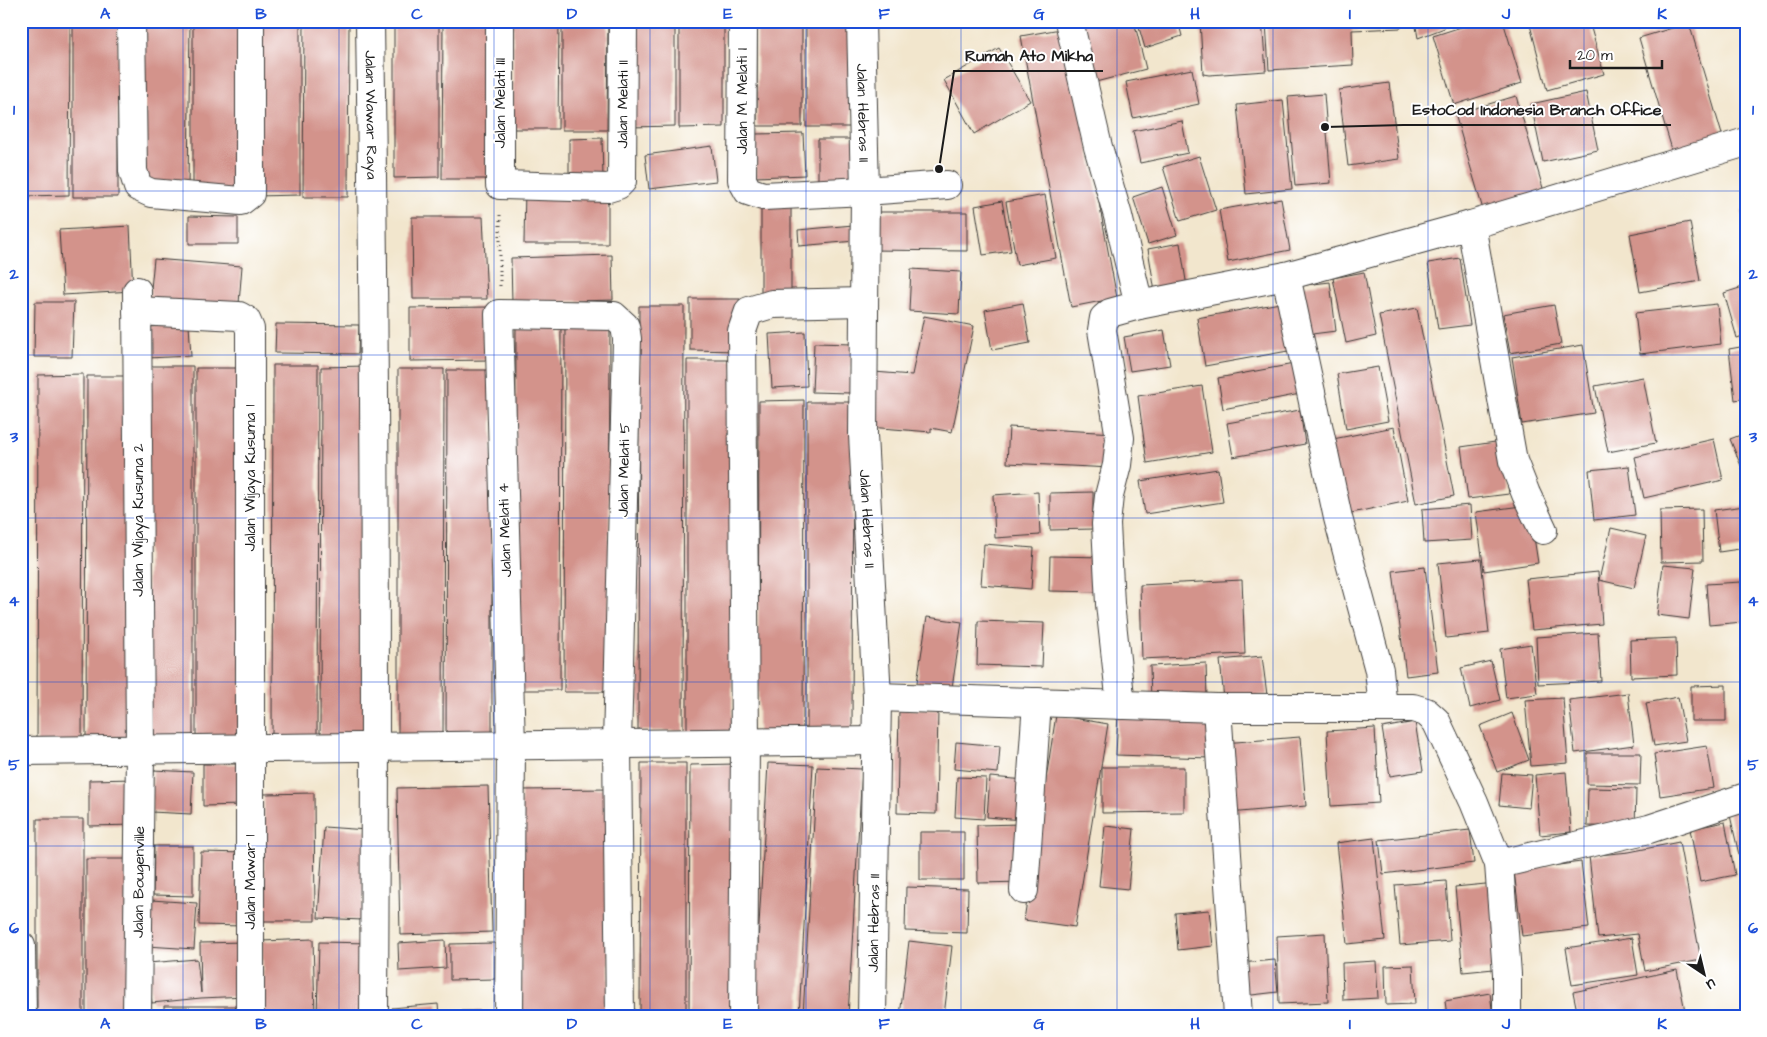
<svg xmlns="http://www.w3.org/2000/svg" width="1767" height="1037" viewBox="0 0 1767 1037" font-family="'Architects Daughter',sans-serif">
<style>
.building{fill:#d3938b}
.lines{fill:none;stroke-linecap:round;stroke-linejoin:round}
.minor-casing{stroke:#3c3a37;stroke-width:30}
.path{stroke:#3c3a37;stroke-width:3;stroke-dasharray:1 4;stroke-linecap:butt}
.minor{stroke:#fff;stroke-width:28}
.grid{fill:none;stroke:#1d4ed8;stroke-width:1;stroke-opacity:0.55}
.labels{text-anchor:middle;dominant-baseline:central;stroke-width:4;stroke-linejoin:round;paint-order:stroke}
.street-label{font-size:15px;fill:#1c1c1c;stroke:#fff}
.leader{fill:none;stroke:#1c1c1c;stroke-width:2}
.callout-dot{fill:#1c1c1c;stroke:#fff;stroke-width:2}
.callout-label{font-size:16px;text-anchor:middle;font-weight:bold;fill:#1c1c1c;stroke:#fff;stroke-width:4;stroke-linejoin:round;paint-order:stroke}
.neatline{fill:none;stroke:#1d4ed8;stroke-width:2}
.grid-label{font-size:16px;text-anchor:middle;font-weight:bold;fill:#1d4ed8}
</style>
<rect width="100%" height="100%" fill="#fff"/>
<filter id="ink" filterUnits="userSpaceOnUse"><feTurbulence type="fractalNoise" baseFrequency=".02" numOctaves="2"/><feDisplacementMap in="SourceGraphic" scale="10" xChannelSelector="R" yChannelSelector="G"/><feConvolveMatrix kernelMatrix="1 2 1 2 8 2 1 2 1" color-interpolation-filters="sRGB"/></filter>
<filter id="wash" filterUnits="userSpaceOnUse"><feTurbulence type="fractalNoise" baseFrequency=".0096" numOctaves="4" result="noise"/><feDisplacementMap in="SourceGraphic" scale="20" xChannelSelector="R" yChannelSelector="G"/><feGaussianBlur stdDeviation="1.12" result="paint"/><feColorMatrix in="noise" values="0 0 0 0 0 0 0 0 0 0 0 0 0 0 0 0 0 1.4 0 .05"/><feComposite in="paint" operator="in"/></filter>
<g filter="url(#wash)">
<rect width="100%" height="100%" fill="#f2e6cd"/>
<g id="blocks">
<path class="building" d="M24 21H70L69 195 24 196Z
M73 21H118V197H73Z
M144 21H190L188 188 145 187Z
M193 21H238V171L236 193H193Z
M255 21H300V195L255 196Z
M304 21H349L348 197H303Z
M394 21H439V177L394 178Z
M443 21H488V179H442Z
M513 21H559L558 129H513Z
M562 21H608L607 130H562Z
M630 21H675V126L630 127Z
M679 21H724V127L679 128Z
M757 21H802V126H757Z
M806 21H851V127H806Z
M1072 21H1134L1146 69 1088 84Z
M1137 21H1178L1182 36 1145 48Z
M1200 21H1262L1266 71 1209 75 1203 74Z
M1401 21V28L1352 30 1353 65 1269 70 1266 22Z
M1415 21H1463L1418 38Z
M1480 21H1503L1522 83 1454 105 1433 36Z
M1529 21H1589L1604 74 1547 90Z
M1637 21H1658V22L1638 28Z
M1689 23 1723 138 1673 153 1639 38Z
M1066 28 1117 298 1071 307 1021 36Z
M999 48 1030 101 974 134 944 80Z
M1192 69 1199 104 1133 118 1126 82Z
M1389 83 1399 159 1348 166 1339 90Z
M1586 92 1598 150 1543 162 1531 104Z
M1324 94 1331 183 1295 186 1288 97Z
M1516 96 1545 195 1484 213 1455 114Z
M1283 100 1292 189 1246 194 1237 105Z
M1182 121 1188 153 1140 163 1133 131Z
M803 133 805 175 756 177 755 134Z
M602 138 603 178 569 179V139Z
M818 139H858V185H818Z
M712 146 716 181 649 189 645 155Z
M1199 156 1216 210 1180 221 1163 167Z
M1162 187 1177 235 1148 244 1133 197Z
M525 189 608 190V244H524Z
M1045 195 1056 258 1017 265 1006 202Z
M1281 199 1290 250 1228 262 1219 210Z
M761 201H791V294H761Z
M1002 201 1011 251 983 255 975 206Z
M1746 209V223L1741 211Z
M871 212H967V251L870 250Z
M189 216 238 217V244H189Z
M412 217H483L487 299H413Z
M1690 222 1700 281 1640 292 1630 234Z
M853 225 855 241 799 246 798 230Z
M130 226 133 291 63 295 59 230Z
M1180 243 1187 287 1155 292 1148 249Z
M612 255 613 300 512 303 511 258Z
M1460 258 1470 325 1438 329 1428 263Z
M154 259 242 266 238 316 149 308Z
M911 269 961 272 959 314 909 311Z
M1364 272 1376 336 1346 343 1333 278Z
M1330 282 1336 331 1304 335 1297 286Z
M1746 286V335L1737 338 1724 293Z
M690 299H740L739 351 690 350Z
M35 302H74L72 357H34Z
M1023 303 1030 343 992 350 985 310Z
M1280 303 1288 351 1205 366 1197 318Z
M1717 304 1721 344 1640 354 1635 313Z
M1554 305 1561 344 1510 353 1503 314Z
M639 306H684L683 731H638Z
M491 307V360L410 361V308Z
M1417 308 1454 496 1416 504 1379 315Z
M924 316 974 326 952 432 931 428V432L869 427 874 372 912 375Z
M516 318H561L560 690H515Z
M565 319H610L609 692H564Z
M276 324 359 325 358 354 275 353Z
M189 325 191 356 147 358 146 327Z
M1164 330 1170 365 1130 371 1124 337Z
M805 332 807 386 772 388 769 334Z
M814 343 852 344 850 393 812 392Z
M1583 345 1594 413 1522 424 1512 357Z
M1746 346V398L1735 400 1729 349Z
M687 360H733L732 732H687Z
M1294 364 1300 394 1223 409 1218 378Z
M273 365H318L317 737 272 738Z
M148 366H193V739H147Z
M367 366 366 739H320L321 367Z
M1378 367 1388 421 1346 429 1337 374Z
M196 368H242L241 740H196Z
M398 369H444L443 741 398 742Z
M447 370H492V742L446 743Z
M83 374 82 747H37L38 375Z
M87 376H132L131 748H86Z
M1643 377 1656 443 1608 452 1595 386Z
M1202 386 1212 452 1147 463 1138 396Z
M804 400 803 735H758L759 401Z
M807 402H853L852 736H807Z
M1300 410 1305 444 1233 457 1227 423Z
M1009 427 1114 433 1112 468 1007 463Z
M1394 427 1408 501 1342 515 1328 440Z
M1746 433V478L1730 439Z
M1714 439 1723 480 1644 498 1635 457Z
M1502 441 1509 494 1468 499 1461 447Z
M1629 466 1635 515 1594 520 1589 470Z
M1218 469 1223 502 1145 514 1140 481Z
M1038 492 1040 535 995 538 993 495Z
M1093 492V529L1050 530V493Z
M1470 505 1472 540 1424 543 1422 509Z
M1529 505 1538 563 1484 571 1476 512Z
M1745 506 1746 548 1719 552 1714 510Z
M1702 509 1703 561 1661 562 1660 510Z
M1611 528 1646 536 1634 588 1599 580Z
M984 544 1034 548 1031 589 981 585Z
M1050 556 1105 557 1104 592 1049 591Z
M1481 559 1489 633 1446 638 1438 563Z
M1663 565 1695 568 1689 619 1657 615Z
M1425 567 1438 672 1406 676 1393 571Z
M1598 572 1602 624 1532 630 1526 579Z
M1242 580 1245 654 1142 659 1140 585Z
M1741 582 1743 622 1709 625 1706 584Z
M927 617 962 622 951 694 916 689Z
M978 621 1044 623 1042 667 977 665Z
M1598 633 1601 681 1538 684 1536 637Z
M1676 638 1677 675 1631 677 1630 640Z
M1531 644 1537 694 1506 698 1500 649Z
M1262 656 1267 695 1224 699 1220 660Z
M1491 661 1500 700 1470 708 1461 668Z
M1206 663 1207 699 1151 702 1150 666Z
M1726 685V721H1691V686Z
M1628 693 1634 745 1575 753 1569 700Z
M1678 697 1686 741 1654 746 1646 703Z
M1563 698 1568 763 1531 766 1525 700Z
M899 709 938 710 936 814 897 813Z
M1118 713 1212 716 1210 758 1116 755Z
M1512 713 1529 760 1497 772 1480 726Z
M1056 715 1108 724 1075 927 1024 920Z
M1415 722 1423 771 1390 776 1382 728Z
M1375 728 1379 803 1331 806 1327 731Z
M1300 737 1306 806 1229 813 1223 743Z
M956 742 1000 746 998 773 954 769Z
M1707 746 1714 788 1660 796 1654 754Z
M1587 753H1641L1640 785 1587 784Z
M641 763H686V1016H640Z
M768 763 813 765 799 1016H754Z
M203 764H242V805L203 806Z
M735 764 734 1016H689L690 765Z
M817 767 862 769 848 1016H803Z
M1102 767H1184V812L1102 813Z
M153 770 193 772 191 814 151 812Z
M1566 772 1571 832 1540 835 1535 775Z
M1502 773 1532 775 1529 808 1499 805Z
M957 777 986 778 984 819 955 817Z
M990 777 1026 780 1022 820 987 817Z
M135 779 136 825 89 826V780Z
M488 786 492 932 400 935 397 788Z
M1588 788 1636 789 1635 827 1587 826Z
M609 789V1016H521V790Z
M314 793 315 921H264V794Z
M1746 807V881H1745L1729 811Z
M37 819H83V1016H37Z
M1725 822 1735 875 1700 882 1690 829Z
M1023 824 1024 882 978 883 977 825Z
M1105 826 1134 829 1128 889 1099 886Z
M324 827 367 830 362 920 318 918Z
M1470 830 1474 863 1383 874 1379 840Z
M920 832H964V880H920Z
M1374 838 1385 940 1347 944 1336 843Z
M1679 842 1701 960 1645 971 1638 934 1598 938 1589 856 1629 852Z
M154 846H193V896L153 895Z
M201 852 246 853 244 926 199 925Z
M86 859H131V1016H86Z
M1581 862 1589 928 1522 936 1514 871Z
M1446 881 1450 941 1400 945 1395 885Z
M1496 883 1504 968 1463 972 1455 887Z
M906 887 968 889 967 933 905 931Z
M151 900 197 903 194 949 147 946Z
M1209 910 1213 946 1178 950 1175 913Z
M1746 921V944H1745L1741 922Z
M1325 933 1328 1002 1279 1004 1277 936Z
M1632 938 1638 975 1572 985 1566 948Z
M313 939 315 1016H264L262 941Z
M445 940 446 968 399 971 398 943Z
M909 941 952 946 944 1016H900Z
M245 942 246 996 201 998 152 1003 148 963 197 959 201 993 200 943Z
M319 942 371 943 369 1016H317Z
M495 943V979L450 980V944Z
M1275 960 1278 992 1243 996 1240 963Z
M1376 961 1378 998 1343 1000 1342 963Z
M1413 965 1415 1004 1386 1005 1385 966Z
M1677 970 1686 1016H1578L1573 992Z
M1490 993 1493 1016H1447L1445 1001Z
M438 1004 439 1016H393L392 1008Z
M164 1006H242V1016H164Z
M452 1011H489V1016H452Z"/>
</g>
</g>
<g filter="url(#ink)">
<use href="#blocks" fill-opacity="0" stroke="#3c3a37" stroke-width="1"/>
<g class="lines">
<g class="minor-casing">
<g id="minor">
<path d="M131 21 133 171 138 187 151 193 241 201 250 194V21"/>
<path id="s1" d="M370 21C375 353 376 684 374 1016"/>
<path id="s2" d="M500 21V185L608 188 618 185 622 181 623 21"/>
<path d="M743 21 742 180 748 191 763 196 865 191 947 185"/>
<path id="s3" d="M861 21 865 191 863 435 877 697 872 1016"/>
<path d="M1069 21 1098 147 1118 216 1139 305"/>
<path d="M1471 225 1513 461 1526 494 1543 530"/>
<path d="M1286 276 1338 518 1379 670 1383 708"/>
<path d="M137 311 239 316 246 320 250 329V1016"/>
<path d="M877 697 1217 708H1413L1426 712 1436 721 1474 802 1499 864 1507 974V1016"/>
<path d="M1121 705 1110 604 1106 524 1109 496 1117 465 1120 438 1102 330 1104 318 1110 313 1139 305 1286 276 1471 225 1746 142"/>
<path d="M1217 708 1238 1016"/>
<path d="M21 751 877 741"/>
<path d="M1499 864 1649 829 1746 797"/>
<path d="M1024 890 1037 702"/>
<path d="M21 946 22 1016"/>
<path id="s4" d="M137 1016 140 750 137 291"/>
<path d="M509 1016 511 746 499 314 614 316 625 326 627 339 617 744 620 1016"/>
<path d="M743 1016 745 743 742 331 749 311 772 304 864 302"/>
</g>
</g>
<path class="path" d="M500 286V214"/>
<use href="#minor" class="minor"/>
</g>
</g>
<path class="grid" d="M183 21V1016M339 21V1016M494 21V1016M650 21V1016M806 21V1016M961 21V1016M1117 21V1016M1273 21V1016M1428 21V1016M1584 21V1016M21 191H1746M21 355H1746M21 518H1746M21 682H1746M21 846H1746"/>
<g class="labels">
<g class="street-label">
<text transform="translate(742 101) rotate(-90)">Jalan M. Melati I</text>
<text transform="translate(500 103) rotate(-90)">Jalan Melati III</text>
<text stroke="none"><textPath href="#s2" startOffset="365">Jalan Melati II</textPath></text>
<text stroke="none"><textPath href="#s3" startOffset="92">Jalan Hebras II</textPath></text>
<text stroke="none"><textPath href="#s1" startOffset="94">Jalan Wawar Raya</textPath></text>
<text transform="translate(624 470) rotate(-89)">Jalan Melati 5</text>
<text transform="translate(250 478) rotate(-90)">Jalan Wijaya Kusuma 1</text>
<text stroke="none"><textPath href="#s3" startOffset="498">Jalan Hebras II</textPath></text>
<text transform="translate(138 520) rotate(-90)">Jalan Wijaya Kusuma 2</text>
<text transform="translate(505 530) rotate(-92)">Jalan Melati 4</text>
<text transform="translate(250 882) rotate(-90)">Jalan Mawar 1</text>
<text stroke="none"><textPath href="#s4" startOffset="134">Jalan Bougenville</textPath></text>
<text transform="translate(874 923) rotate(-89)">Jalan Hebras II</text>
</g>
</g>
<path class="leader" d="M939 169L954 71H1103M1325 127L1403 125H1671"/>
<g class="callout-dot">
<circle cx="939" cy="169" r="5"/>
<circle cx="1325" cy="127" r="5"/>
</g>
<g class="callout-label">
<text x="1029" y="61">Rumah Ato Mikha</text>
<text x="1537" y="115">EstoCod Indonesia Branch Office</text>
</g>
<rect width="1767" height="1037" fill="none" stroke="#fff" stroke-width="55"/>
<g transform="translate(1704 974) rotate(145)" stroke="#ffffff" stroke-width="4" paint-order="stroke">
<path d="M0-4L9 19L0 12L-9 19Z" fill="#1c1c1c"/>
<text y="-8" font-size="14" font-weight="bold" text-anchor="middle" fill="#1c1c1c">U</text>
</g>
<path d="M1570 60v8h92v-8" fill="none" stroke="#1c1c1c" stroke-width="2.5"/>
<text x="1577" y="60" font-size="15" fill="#1c1c1c" stroke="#ffffff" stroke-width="4" paint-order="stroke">20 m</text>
<rect x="28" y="28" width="1712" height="982" class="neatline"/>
<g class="grid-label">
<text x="105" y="19">A</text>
<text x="261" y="19">B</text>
<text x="417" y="19">C</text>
<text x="572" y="19">D</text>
<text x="728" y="19">E</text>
<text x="884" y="19">F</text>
<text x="1039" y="19">G</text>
<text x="1195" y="19">H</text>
<text x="1350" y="19">I</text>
<text x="1506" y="19">J</text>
<text x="1662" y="19">K</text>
<text x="14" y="115">1</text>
<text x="1753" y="115">1</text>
<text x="14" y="279">2</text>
<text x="1753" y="279">2</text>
<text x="14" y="442">3</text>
<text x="1753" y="442">3</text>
<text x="14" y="606">4</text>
<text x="1753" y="606">4</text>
<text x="14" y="770">5</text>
<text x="1753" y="770">5</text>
<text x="14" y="933">6</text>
<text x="1753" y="933">6</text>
<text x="105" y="1029">A</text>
<text x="261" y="1029">B</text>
<text x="417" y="1029">C</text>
<text x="572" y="1029">D</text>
<text x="728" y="1029">E</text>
<text x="884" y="1029">F</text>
<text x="1039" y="1029">G</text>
<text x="1195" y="1029">H</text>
<text x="1350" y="1029">I</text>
<text x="1506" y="1029">J</text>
<text x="1662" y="1029">K</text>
</g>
</svg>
